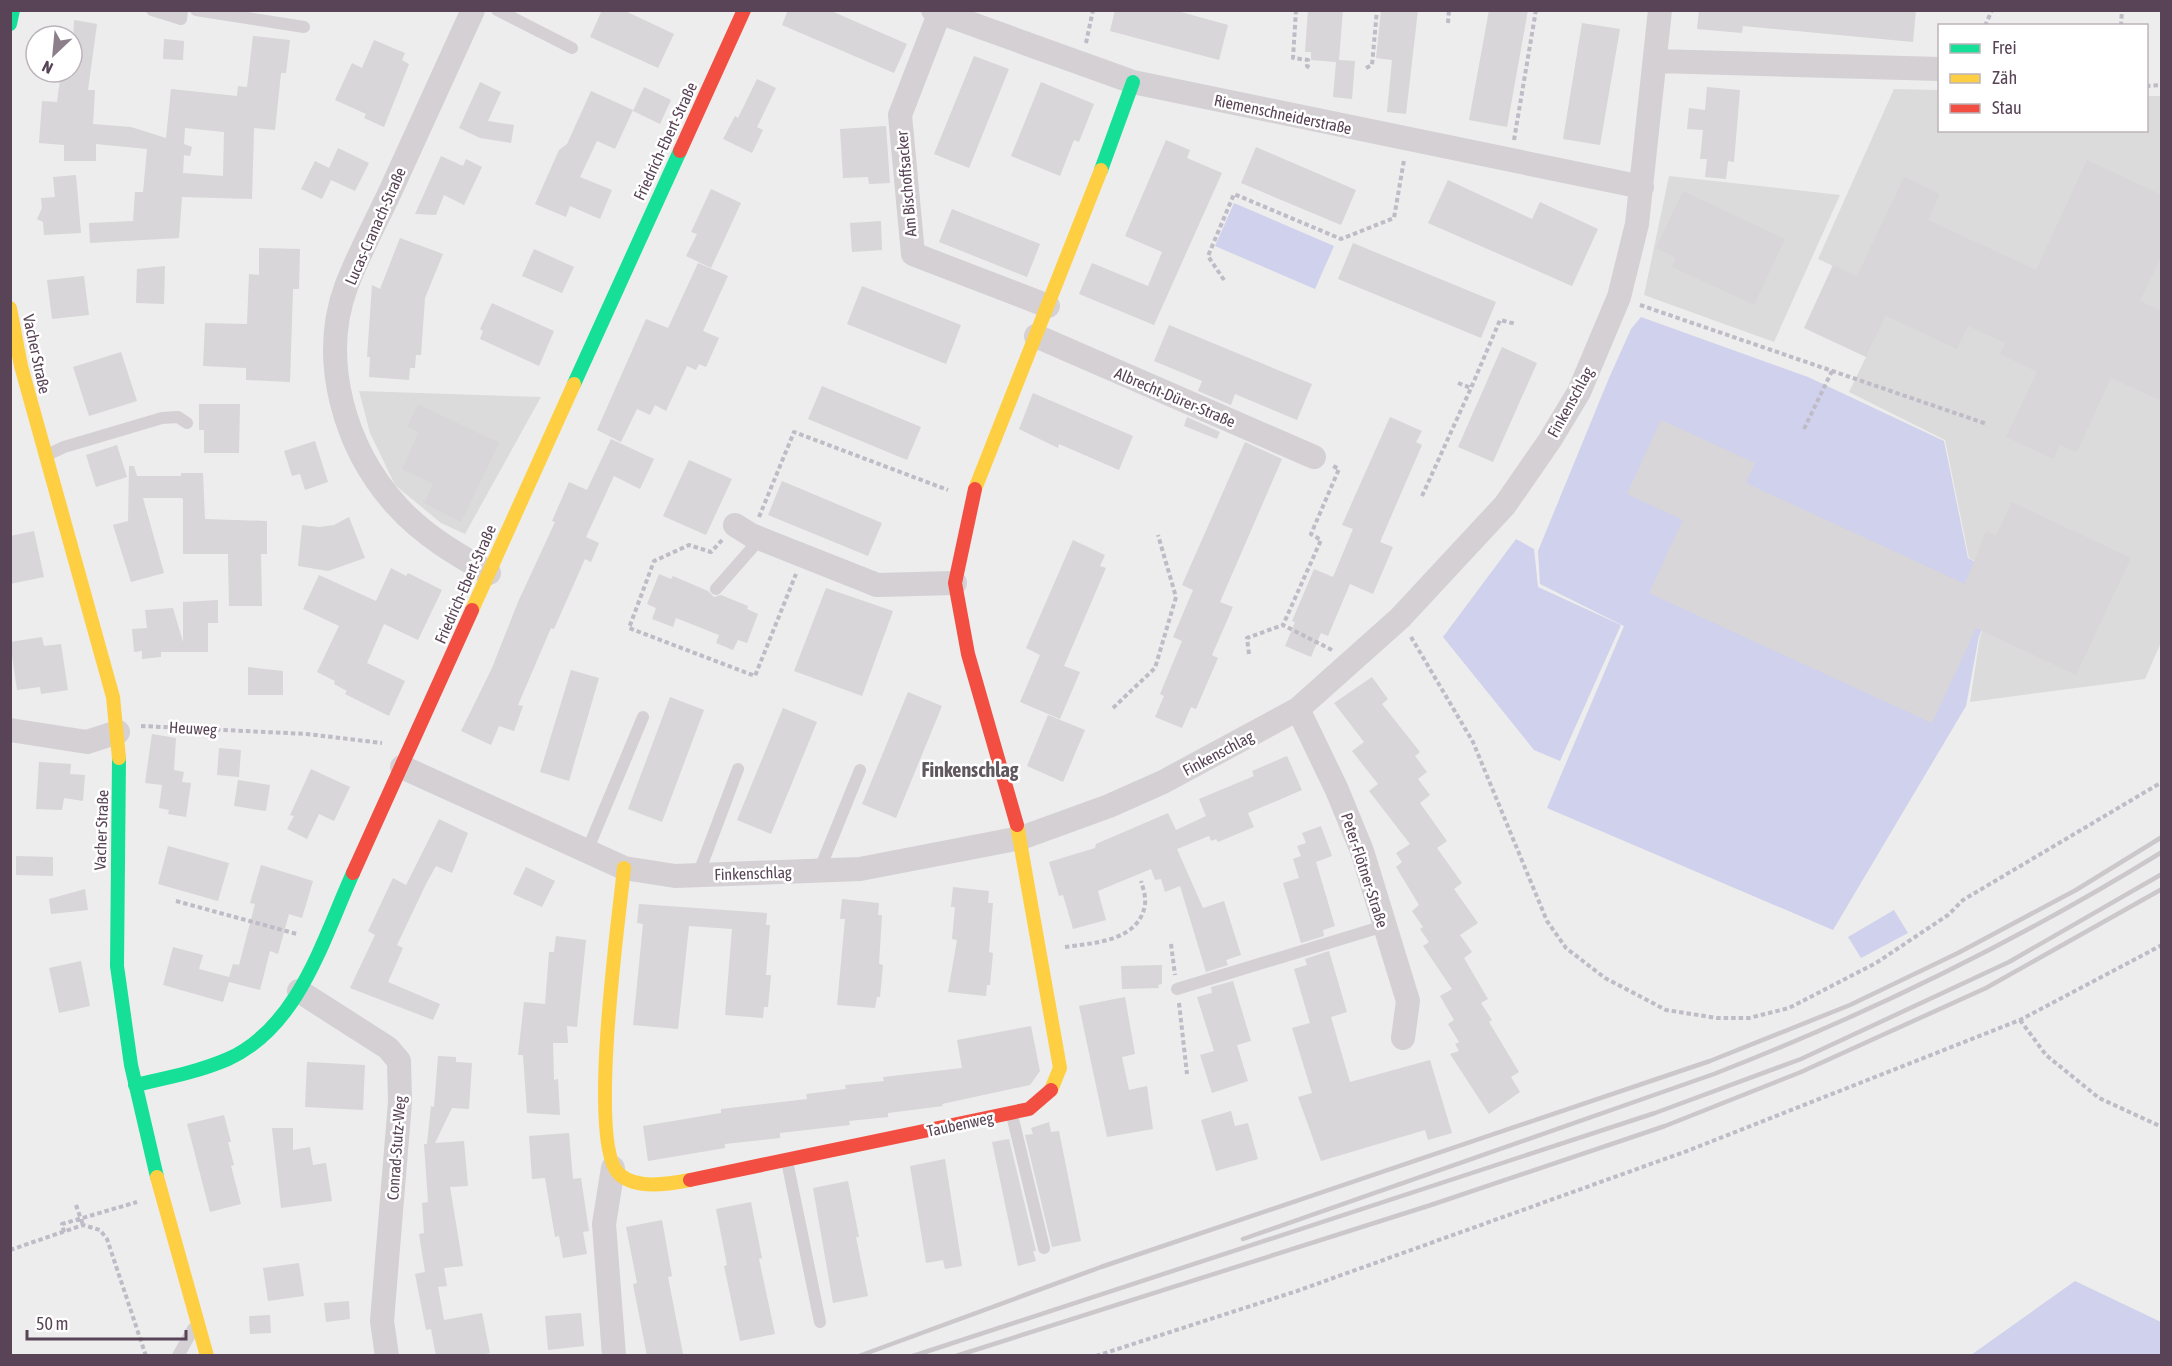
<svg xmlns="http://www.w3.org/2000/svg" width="2172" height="1366" viewBox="0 0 2172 1366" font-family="'Asap Condensed',sans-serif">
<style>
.education{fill:#dcdbdb}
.green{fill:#d0d1ec}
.building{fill:#d8d6d8;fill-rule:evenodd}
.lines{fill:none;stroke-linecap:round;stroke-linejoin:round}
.path{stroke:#bfbbc7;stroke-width:4;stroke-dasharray:4.5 3;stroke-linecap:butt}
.lane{stroke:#d4d0d4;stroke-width:12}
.street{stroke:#d4d0d4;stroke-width:24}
.fast{stroke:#16e098;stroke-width:14}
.slow{stroke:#ffcf43;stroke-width:14}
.jam{stroke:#f24e42;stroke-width:14}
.rail{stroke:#cbc7ca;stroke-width:4.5}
.labels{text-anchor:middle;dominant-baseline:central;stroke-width:5;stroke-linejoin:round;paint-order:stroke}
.street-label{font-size:16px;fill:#584456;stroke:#fff}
.quarter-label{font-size:20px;font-weight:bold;fill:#60585f;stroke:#fff}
</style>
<rect width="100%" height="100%" fill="#ecedec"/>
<path class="education" d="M1894 89 1939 90 1940 130H2146L2147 96H2161L2162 640 2145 679 1970 702 1980 636 2007 578 1969 558 1945 440 1849 392 1896 295 1818 259Z
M1669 176 1840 195 1774 342 1644 295Z
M359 391 541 397 465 534 441 523 395 485 370 433Z"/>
<path class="green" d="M1234 203 1334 246 1315 289 1215 246Z
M1641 317 1808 377 1944 441 1968 558 2007 579 1979 636 1966 706 1833 930 1547 808 1624 626 1540 584 1538 551 1609 378 1631 329Z
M1516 539 1534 549 1538 587 1621 625 1560 761 1534 750 1443 637Z
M1894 910 1908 933 1861 958 1848 937Z
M2075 1281 2161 1322V1355H1971Z"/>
<path class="building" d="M602 10H623L674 34 658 68 590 37Z
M788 10H829L907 44 894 73 782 25Z
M1115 10H1174L1228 25 1219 60 1110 31Z
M1308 10H1343L1339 60 1355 61 1352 99 1333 97 1336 62 1311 60V52H1305Z
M1381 10H1418L1406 114 1387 112 1392 60 1376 58Z
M1489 10H1528L1507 127 1469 120Z
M1699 10H1916L1913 42 1743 26 1742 33 1697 29Z
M74 20 97 24 88 90H95L93 124 131 127 166 138 171 89 237 96 238 86 247 87 253 36 290 40 286 73H281L275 130 254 128 252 199 182 197 179 238 90 243 89 223 133 221 135 192H143L147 149 96 144V161H64V145L39 143 42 101 57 102 61 72H72ZM185 128 224 132 223 176 183 173 184 155 190 156 192 147 184 144Z
M1582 23 1620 29 1600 145 1563 139Z
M164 39 184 41 183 60 163 59Z
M374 40 405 53 402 60 409 64 384 127 364 118 366 114 335 100 352 63 362 68Z
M974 56 1009 69 969 168 934 154Z
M757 79 776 88 757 127 763 130 752 153 723 139 735 116 738 118Z
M480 82 501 92 488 121 514 125 511 143 480 138 459 128Z
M1041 82 1094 104 1079 142 1074 140 1060 176 1011 156Z
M644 87 671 100 660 124 633 111Z
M1707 87 1740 90 1734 162 1728 161 1726 179 1705 177 1707 159H1700L1703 130 1687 129 1689 108 1705 110Z
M591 91 633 110 615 149 597 141 580 177 612 190 600 219 570 206 566 217 535 204 559 150 567 144Z
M886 126 890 183 869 184 868 177 843 178 840 129Z
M1166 140 1190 150 1187 158 1222 173 1154 325 1079 294 1092 263 1148 286 1162 252 1125 236Z
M1256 147 1356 190 1341 225 1241 183Z
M338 148 369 163 355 191 331 180 322 199 301 189 315 161 329 168Z
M441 156 463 166 466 159 482 167 464 205 444 195 436 215 415 214Z
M2087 160 2162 195V255L2140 301 2162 311V401L2111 378 2077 452 2060 445 2053 459 2006 437 2037 372 2000 354 2005 343 1968 326 1957 349 1886 316 1866 357 1804 328 1833 265 1857 276 1904 177 1940 194 1928 220 2036 270Z
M76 175 81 233 44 235 43 222 37 219 42 208 41 198 55 197 53 177Z
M1448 180 1532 219 1540 202 1598 229 1572 286 1428 223Z
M711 189 741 203 711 268 686 256 697 234 691 232Z
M1683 191 1785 239 1754 305 1672 267 1676 258 1656 248Z
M952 209 1040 244 1027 277 939 242Z
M881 221 882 250 852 252 850 223Z
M400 238 443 254 425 298 421 355H416L415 368H410L409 380 369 377 370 357H367L372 285 380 289Z
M1353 243 1496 302 1481 338 1338 279Z
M259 248 300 249 299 289H293L290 382 246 380V368L203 366 205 323 247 324 249 274 259 275Z
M534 249 574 267 562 293 522 276Z
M698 263 728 276 703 331 719 338 706 367 699 364 696 370 687 366 666 411 655 405 650 415 637 409 621 442 597 430 646 319 668 328Z
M165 266 164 304 136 303 137 269Z
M84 276 89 315 52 319 47 280Z
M862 286 961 325 946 364 847 324Z
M492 303 554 331 539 366 480 339 483 331 480 329Z
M1169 325 1312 384 1297 420 1235 394 1231 405 1198 391 1202 381 1154 361Z
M1502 347 1537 363 1493 462 1458 447Z
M121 352 137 401 89 416 73 367Z
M822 386 921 427 907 460 808 419Z
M1033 393 1133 436 1119 470 1059 444 1058 448 1019 429Z
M199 404H240L239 453H204V430H199Z
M418 404 499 443 461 522 424 503 433 484 402 469 419 432 407 427Z
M1187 417 1220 432 1217 439 1184 426Z
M1390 417 1422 431 1416 442 1422 445 1380 542 1393 547 1373 594 1350 584 1328 636 1321 633 1311 657 1285 646 1295 622 1292 621 1314 569 1333 577 1353 529 1342 525Z
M1661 420 1755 463 1746 483 1965 584 1986 531 1996 536 2012 502 2131 558 2076 675 1976 628 1932 723 1649 593 1683 520 1627 494Z
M611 439 654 459 640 489 614 476 586 537 599 543 591 562 585 559 554 629 551 628 518 705 523 706 514 731 499 726 491 745 461 731 492 668 518 602 555 522 552 521 569 482 587 490Z
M315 441 328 482 305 490 300 474 292 476 284 451Z
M1245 442 1282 459 1220 602 1233 607 1212 655 1218 658 1196 709 1191 707 1182 728 1155 717 1164 696 1160 694 1182 641 1173 637 1193 590 1182 585Z
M117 445 127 477 96 487 86 455Z
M689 460 732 479 706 535 663 516Z
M129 466H134L137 476H181V473H203L205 519 267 521V554H261L262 606H229L228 554H183V499L181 498H143L164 573 131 582 113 525 128 521Z
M782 481 882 523 868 556 768 515Z
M349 517 365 558 328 571 298 566 302 525 319 527 334 525Z
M34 531 44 577 10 584V536Z
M1073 540 1105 555 1100 566 1106 568 1064 666 1080 672 1060 719 1020 702 1040 655 1026 648Z
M391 568 406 576 408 573 442 590 418 640 384 624 367 663 405 681 389 716 345 694 347 691 334 684 335 681 317 672 339 626 303 609 319 575 376 601Z
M659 574 671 579 673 576 708 591 714 597 721 595 748 606 747 609 758 614 747 643 738 640 733 650 716 643 719 635 676 618 673 627 652 619 656 608 647 604Z
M826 588 893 611 862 696 794 671Z
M218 600V623H208V652H161V657L142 659V651L134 652 132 629 147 628 145 610 173 608 183 642V602Z
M42 637 44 646 61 644 68 690 41 694 40 687 17 690 10 642Z
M248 667 283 671V695H248Z
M571 670 599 678 569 781 540 772Z
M1372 677 1388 699 1382 704 1420 752 1415 756 1427 772 1418 779 1430 795 1420 803 1447 841 1437 848 1462 883 1454 889 1478 923 1460 935 1472 952 1464 958 1488 999 1481 1003 1492 1020 1489 1022 1519 1072 1511 1077 1520 1092 1489 1114 1450 1054 1459 1051 1455 1044 1459 1042 1448 1024 1454 1020 1440 996 1452 989 1423 946 1429 942 1420 929 1423 927 1412 911 1419 905 1396 867 1402 862 1396 853 1410 844 1369 791 1378 784 1352 751 1364 742 1334 703Z
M908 692 942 706 896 818 862 804Z
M670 697 704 710 662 822 628 809Z
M783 708 817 722 771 834 737 820Z
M1048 715 1085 730 1063 782 1027 766Z
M152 734 176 738 174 770 184 772 182 782 191 783 186 817 168 814 169 810 159 808 162 785 145 783Z
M219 748 241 750 239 777 217 775Z
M1287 756 1302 790 1248 813 1254 827 1218 842 1216 839 1211 841 1209 836 1177 849 1203 908 1224 901 1241 955 1226 960 1228 965 1206 972 1180 886 1165 892 1161 879 1155 880 1151 869 1098 891 1106 920 1073 929 1063 895 1059 896 1049 862 1095 848 1096 844 1168 813 1176 830 1206 816 1199 799 1254 776 1252 771Z
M39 762 71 764 70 774 85 775 83 801 64 798 62 810 36 809Z
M311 769 350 787 334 821 319 814 307 839 287 829 294 816 290 815Z
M238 780 270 785 266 811 234 806Z
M439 819 468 833 452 873 436 866 426 884 397 945 403 948 388 982 440 1004 433 1020 350 988 375 935 368 931 393 878 406 885Z
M1321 826 1332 856 1316 862 1335 926 1323 930 1324 936 1301 943 1283 883 1299 878 1293 859 1301 856 1297 846 1306 843 1302 833Z
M168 846 229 863 218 901 158 884Z
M16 856 53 857V876L16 875Z
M261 865 313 881 302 918 289 914 278 954 270 951 260 990 229 982 223 1002 163 985 173 947 203 955 199 969 229 977 233 964 239 965 255 904 250 903Z
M526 867 555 881 542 907 513 894Z
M953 887 989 891 988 903H993L989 952 993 953 990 985H987L986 996 948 992 957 940 952 939 955 907H951Z
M85 889 88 910 51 914 49 899Z
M842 899 879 903 878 915H882L879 964 883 965 880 997H877L875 1008 837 1005 845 919H840Z
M639 904 767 913 766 925H770L766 975H771L768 1007H764L763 1018 725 1015 732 929 689 926 678 1029 633 1025 643 924 637 923Z
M556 936 586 940 577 1027 567 1026 568 1043H553L554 1080 558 1079 560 1115 527 1113 523 1055H518L524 1002 545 1004 549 952H554Z
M1329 951 1347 1012 1331 1017 1350 1082 1430 1060 1452 1133 1428 1140 1425 1130 1321 1161 1298 1097 1312 1093 1292 1028 1310 1023 1294 969 1307 965 1305 959Z
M81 961 90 1006 59 1013 49 968Z
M1162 965V984L1158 985 1159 988 1122 989 1121 966Z
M1233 981 1251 1041 1237 1045 1248 1081 1212 1093 1200 1055 1214 1051 1197 997 1212 993 1211 987Z
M1125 997 1135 1054 1122 1057 1129 1090 1147 1086 1153 1129 1107 1137 1079 1006Z
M1031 1026 1040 1071 1030 1085 942 1104 943 1106 888 1113V1117L849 1121 850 1125 780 1133V1138L725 1144V1148L648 1161 643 1126 721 1113V1109L807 1099 806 1094 846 1089 845 1085 884 1081 883 1077 962 1068 957 1040Z
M438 1056 456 1057V1062L472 1063 469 1109 452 1108 435 1143 464 1141 468 1186 450 1187 463 1266 444 1268 447 1286 438 1287 444 1320 482 1313 490 1353 477 1356H436L431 1329 426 1330 415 1274 425 1272 419 1234 424 1233 422 1203 428 1202 424 1144H427L431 1106 434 1107Z
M307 1062 365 1065 363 1110 305 1107Z
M1231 1111 1235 1126 1248 1123 1258 1159 1216 1171 1201 1120Z
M224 1115 231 1142H228L234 1165 231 1166 241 1204 210 1212 187 1124Z
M1049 1122 1051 1132 1059 1131 1081 1241 1052 1247 1025 1135 1033 1134 1031 1128Z
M272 1128H293V1150L310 1147 313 1165 326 1163 332 1201 281 1208Z
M569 1133 573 1179 581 1178 589 1231 583 1232 587 1254 563 1258 559 1236 555 1237 545 1178 532 1179 529 1136Z
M1009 1139 1036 1251H1033L1036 1261 1018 1266 992 1142Z
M945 1159 962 1266 945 1269 943 1260 926 1263 910 1166Z
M848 1181 859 1237H856L868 1296 833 1303 813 1188Z
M751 1202 762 1258 759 1259 775 1334 740 1341 724 1266 727 1265 716 1209Z
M662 1220 672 1276 668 1277 683 1354 647 1356 633 1284 637 1283 626 1227Z
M299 1263 304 1296 268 1301 263 1268Z
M349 1301 350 1319 326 1322 324 1303Z
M581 1313 584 1346 548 1350 545 1316Z
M270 1315 271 1333 250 1334 249 1316Z"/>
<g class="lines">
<path class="path" d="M1296 10 1293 58 1308 60 1307 66 1310 68
M1448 23 1449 10
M1985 26 1992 10
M2121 26 2122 10
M1086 43 1093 10
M1366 68 1372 65 1377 10
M2146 86 2162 85
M1514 140 1536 10
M1224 280 1208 256 1234 194 1341 239 1394 218 1404 160
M1640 305 1987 424
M1458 383 1471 388 1500 320 1516 324
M1804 429 1832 371
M1422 496 1471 388
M759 517 794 432 948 490
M722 540 711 552 689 545 654 561 629 628 755 676 796 574
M1411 637 1473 742 1547 921 1566 948 1605 978 1666 1010 1717 1018H1749L1789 1008 1876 963 1948 915 1963 900 2162 782
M1332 650 1283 625 1321 540 1311 534 1339 469 1333 466
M1249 654 1247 638 1283 625
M1113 708 1155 668 1176 597 1158 535
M141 726 307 734 382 743
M176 901 297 934
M1171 944 1175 975
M1065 947C1094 943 1140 941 1145 904 1146 897 1143 888 1141 881
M1179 1003 1187 1074
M2020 1020 2046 1055 2099 1098 2162 1127
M76 1205 83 1225
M64 1232 62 1224 137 1202
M10 1250 83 1225 100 1230 107 1239 146 1356
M1096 1356 1297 1291 1687 1151 2020 1020 2162 945"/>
<path class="lane" d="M152 10 181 19 182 10
M196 10 304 27
M497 10 572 48
M47 455 64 447 162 418 178 417 187 423
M716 589 760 539
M587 851 643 717
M819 871 860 770
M698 875 738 769
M1177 989 1384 926
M1012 1115 1044 1248
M787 1161 820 1322
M178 1356 193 1329"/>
<path class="street" d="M473 10C445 71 417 132 390 192 375 224 358 255 346 287 319 361 345 449 397 506 423 535 456 554 489 573
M933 10 1133 82 1642 187
M939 14 900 115 913 254 1048 306
M1656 61 1940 69
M1036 336 1314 457
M735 525 751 535 877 585 955 583
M1298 709 1337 790 1362 851 1408 1001 1403 1038
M10 730 87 742 118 732
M402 767 624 868 675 876 860 869 1021 838 1109 806 1163 782 1298 709 1400 618 1505 505 1550 440 1579 392 1619 297 1637 224 1660 10
M299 991 388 1048 399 1061 400 1102 382 1321 387 1356
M613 1168 604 1224 614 1356"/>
<path class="fast" d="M10 24 13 10
M1101 170 1133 82
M574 384 680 151
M119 758 117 966 131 1065 157 1177
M135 1085C166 1078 198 1072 228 1059 299 1027 323 939 353 873"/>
<path class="slow" d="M10 308 21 366 113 697 119 758
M975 489 1101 170
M472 610 574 384
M1017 825 1060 1068 1051 1090
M624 868C619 918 587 1144 619 1174 637 1190 669 1184 690 1180
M157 1177 207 1356"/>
<path class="jam" d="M680 151 744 10
M975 489 955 583 968 654 1017 825
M353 873 472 610
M690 1180 1029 1109 1051 1090"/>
<path class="rail" d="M1243 1239 1714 1074C1871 1013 2018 941 2162 852
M859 1356 1101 1267 1710 1061 1850 1005 1958 953 2076 890 2162 837
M913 1356 1655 1113 1801 1059 2009 962 2162 874
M956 1356 1431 1205 1665 1126 1801 1072 1986 988 2162 889"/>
</g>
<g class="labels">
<g class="street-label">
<text transform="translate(1283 114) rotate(12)">Riemenschneiderstraße</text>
<text transform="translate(665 141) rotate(-65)">Friedrich-Ebert-Straße</text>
<text transform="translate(906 184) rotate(-95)">Am Bischoffsacker</text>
<text transform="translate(375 226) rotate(-66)">Lucas-Cranach-Straße</text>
<text transform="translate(37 354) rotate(78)">Vacher Straße</text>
<text transform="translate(1175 397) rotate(23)">Albrecht-Dürer-Straße</text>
<text transform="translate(1570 402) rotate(-61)">Finkenschlag</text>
<text transform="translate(465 584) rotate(-66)">Friedrich-Ebert-Straße</text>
<text transform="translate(193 728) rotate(3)">Heuweg</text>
<text transform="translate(1218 753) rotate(-28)">Finkenschlag</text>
<text transform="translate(101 830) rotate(-88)">Vacher Straße</text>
<text transform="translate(1365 870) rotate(72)">Peter-Flötner-Straße</text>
<text transform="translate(753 873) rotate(-2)">Finkenschlag</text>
<text transform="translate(960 1124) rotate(-12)">Taubenweg</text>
<text transform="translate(396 1148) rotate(-86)">Conrad-Stutz-Weg</text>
</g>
<g class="quarter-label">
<text x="970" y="769">Finkenschlag</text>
</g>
</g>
<rect width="2172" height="1366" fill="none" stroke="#584456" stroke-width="24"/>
<rect x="1938" y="24" width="210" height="108" fill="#ffffff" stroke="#bcb4bb" stroke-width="1.5"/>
<rect x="1950" y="44" width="30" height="9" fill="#16e098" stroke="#bcb4bb" stroke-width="1.5"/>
<text x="1992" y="54" font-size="18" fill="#584456">Frei</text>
<rect x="1950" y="74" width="30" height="9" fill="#ffcf43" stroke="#bcb4bb" stroke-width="1.5"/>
<text x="1992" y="84" font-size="18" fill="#584456">Zäh</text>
<rect x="1950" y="104" width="30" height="9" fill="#f24e42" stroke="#bcb4bb" stroke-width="1.5"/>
<text x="1992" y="114" font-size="18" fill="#584456">Stau</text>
<g transform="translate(54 54) rotate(206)"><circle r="28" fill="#ffffff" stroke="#bcb4bb" stroke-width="1.5"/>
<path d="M0-4.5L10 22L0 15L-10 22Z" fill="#8c7f8a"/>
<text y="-9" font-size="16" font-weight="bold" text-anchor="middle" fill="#584456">N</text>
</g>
<path d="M27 1330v9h159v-9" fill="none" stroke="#584456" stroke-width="3"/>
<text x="36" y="1330" font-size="18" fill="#584456" stroke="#ffffff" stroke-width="4.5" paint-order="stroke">50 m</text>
</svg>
